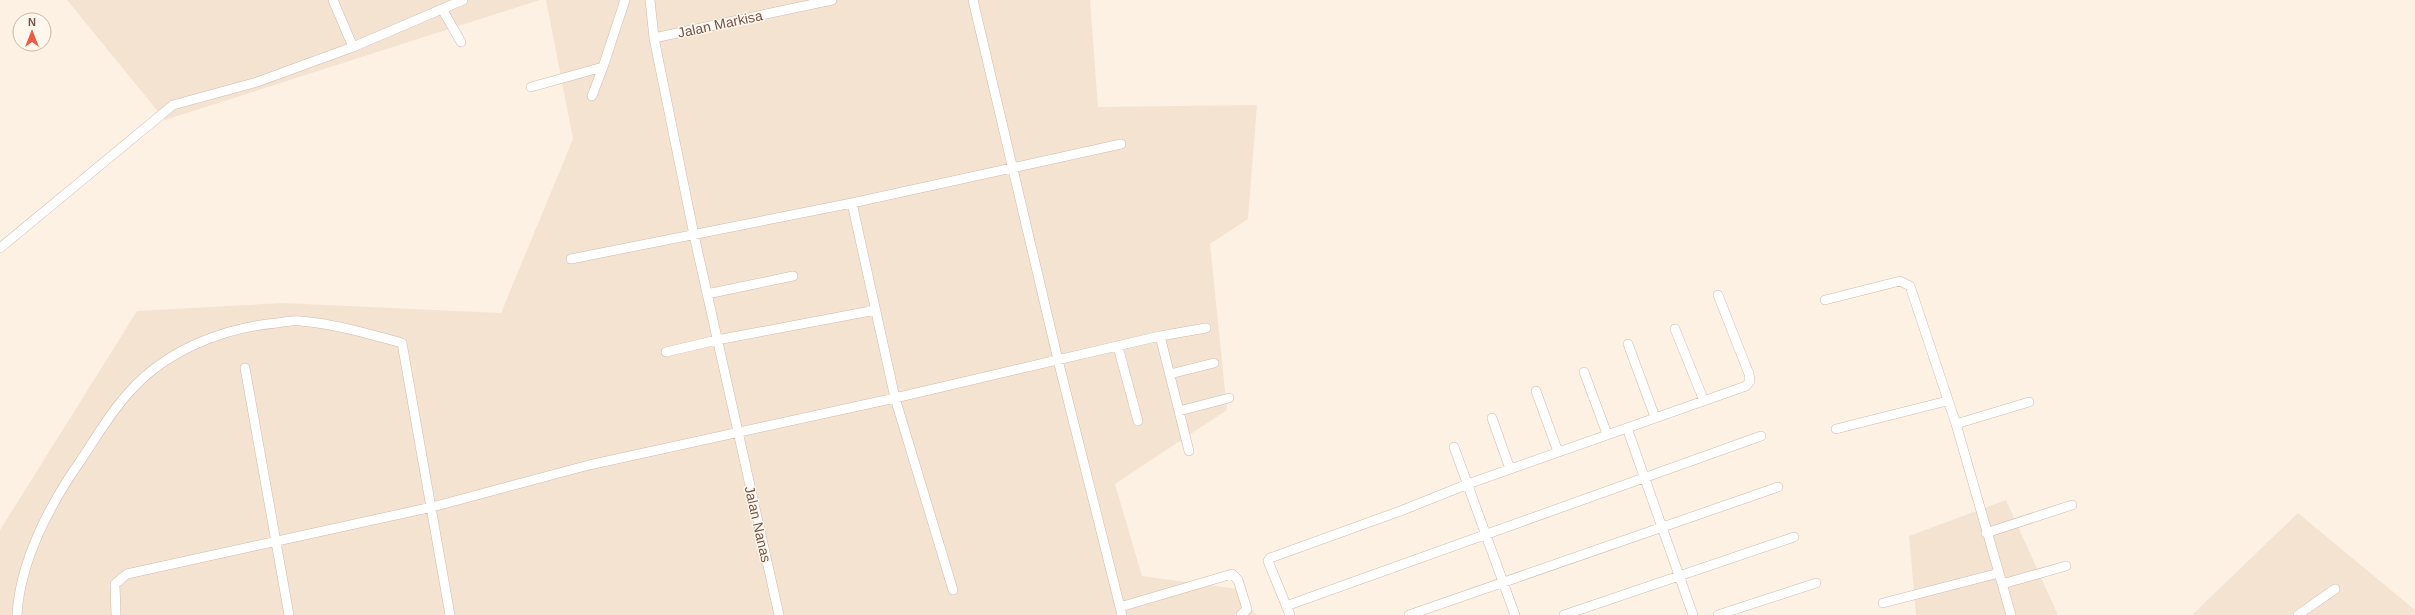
<svg xmlns="http://www.w3.org/2000/svg" width="2415" height="615" viewBox="0 0 2415 615" font-family="Arial,sans-serif">
<style>
.residential{fill:#f5e3d2}
.lines{fill:none;stroke-linecap:round;stroke-linejoin:round}
.street-casing{stroke:#d1baad;stroke-width:10}
.street{stroke:#fff;stroke-width:9}
.labels{text-anchor:middle;dominant-baseline:central;stroke-width:3;stroke-linejoin:round;paint-order:stroke}
.street-label{font-size:14px;fill:#775549;stroke:#fff6ec}
</style>
<rect width="100%" height="100%" fill="#fdf1e4"/>
<path class="residential" d="M67 0H540L165 120Z
M546 0H1090L1098 107 1257 105 1248 219 1210 244 1227 410 1115 484 1142 576 1238 589 1256 615H0V530L137 311 283 303 501 313 573 139Z
M2006 500 2058 615H1916L1909 536Z
M2298 513 2415 610V615H2192Z"/>
<g class="lines">
<g class="street-casing">
<path id="street" d="M333 0 353 47
M650 0 654 38 694 235 779 615
M973 0 1058 360 1122 615
M442 9 461 42
M654 38 832 0
M531 87 603 67 625 0
M592 96 603 67
M852 203 895 398 953 590
M0 248 173 105 257 82 353 47 463 0
M571 259 852 203 1121 144
M707 294 793 276
M1825 300 1900 281 1910 286 1956 424 1999 573
M1675 329 1704 401
M1160 336 1189 451
M1628 344 1655 417
M1118 347 1138 421
M666 352 717 340 876 310
M245 368 289 615
M1584 372 1607 434
M1170 374 1214 363
M1536 391 1558 452
M1179 411 1229 398
M1492 418 1510 469
M1956 424 2029 402
M1627 428 1693 615
M1836 429 1947 401
M1454 447 1515 615
M1986 533 2072 505
M2002 584 2066 566
M1883 603 1999 573 2011 615
M1286 606 1761 436
M1120 607 1232 574 1238 580 1247 609 1241 615
M17 615C20 561 50 504 81 460 97 436 112 410 132 389 169 349 224 328 277 323 285 322 294 320 301 321 335 324 369 334 402 343L450 615
M116 615 115 584 127 574 432 507 589 465 895 398 1160 336 1206 328
M1290 615 1268 561 1270 558 1403 510 1468 484 1746 386 1750 381 1749 374 1718 295
M1409 615 1778 487
M1564 615 1794 537
M1718 615 1816 583
M2298 615 2335 589"/>
</g>
<use href="#street" class="street"/>
</g>
<g class="labels">
<g class="street-label">
<text transform="translate(720 24) rotate(-12)">Jalan Markisa</text>
<text transform="translate(758 524) rotate(77)">Jalan Nanas</text>
</g>
</g>
<g transform="translate(32 32)"><circle r="19" fill="#fff6ec" stroke="#c9b6ab"/>
<path d="M0-3L7 15L0 10L-7 15Z" fill="#ec5c45"/>
<text y="-6" font-size="11" font-weight="bold" text-anchor="middle" fill="#775549">N</text>
</g>
</svg>
